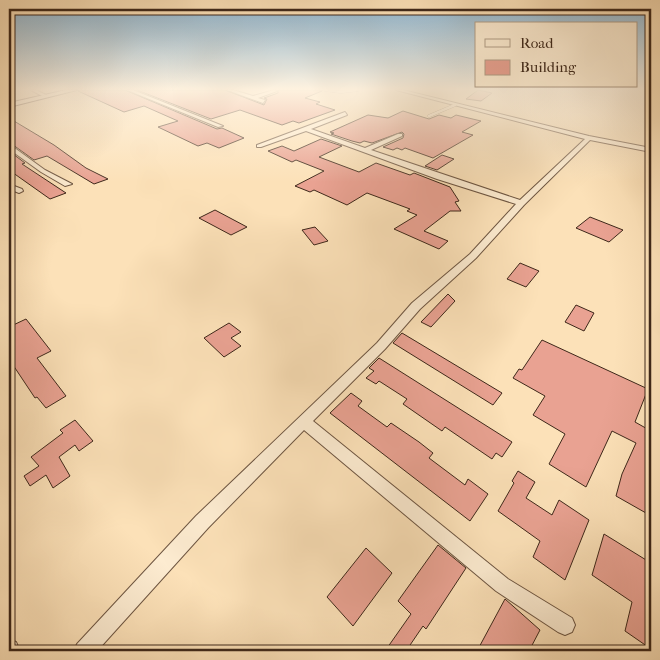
<svg xmlns="http://www.w3.org/2000/svg" width="660" height="660" viewBox="0 0 660 660" font-family="'IM FELL French Canon',serif">
<style>
.building{fill:#e9a292;stroke:#3e281a}
.lines{fill:none;stroke-linecap:round;stroke-linejoin:round}
.lane-casing{stroke:#6e5642;stroke-width:3}
.street-casing{stroke:#6e5642;stroke-width:2}
.secondary-casing{stroke:#3e281a;stroke-width:2}
.lane{stroke:#fdecd1;stroke-width:2.5}
.street{fill:#fdecd1;fill-rule:evenodd}
.secondary{fill:#fdecd1;fill-rule:evenodd}
</style>
<rect width="100%" height="100%" fill="#fce1b8"/>
<filter id="stains"><feTurbulence type="fractalNoise" baseFrequency=".004" numOctaves="4"/><feColorMatrix values="0 0 0 0 .2 0 0 0 0 .09 0 0 0 0 .02 0 0 0 .5 -.17"/></filter>
<radialGradient id="worn" r=".72"><stop offset=".6" stop-color="#630" stop-opacity="0"/><stop offset="1" stop-color="#630" stop-opacity=".3"/></radialGradient>
<path class="building" d="M79 90H125L217 129 222 128 244 138 219 148 207 143 198 146 158 127 178 121 144 106 124 112 78 91Z
M137 90H225L264 105 267 99 264 98 278 93V90H322V91L305 98 320 102 316 104 335 110 299 123 293 121 282 125 240 110 211 119Z
M478 90 492 93 481 101 466 99Z
M403 111 429 119 439 115 451 118 456 115 481 121 462 132 473 135 433 158 405 148 402 150 397 148 393 150 383 147 403 138 404 134 402 132 372 143 364 141 360 143 352 141 331 134 334 133 330 132 368 115 388 118Z
M9 118 54 145 86 168 108 179 94 184 47 156 34 160 9 142Z
M321 139 342 146 319 157 359 172 376 163 410 175 414 173 450 187 459 201 455 202 461 211H450L424 231 448 241 439 249 394 229 417 215 407 211 410 209 367 193 347 205 314 190 310 192 295 186 324 171 296 160 292 162 268 151 282 146 294 151Z
M9 151 25 163 22 164 66 193 50 199 9 170Z
M442 155 454 159 437 170 425 166Z
M215 210 247 227 231 235 199 218Z
M590 217 623 230 609 242 576 228Z
M315 227 328 241 314 245 302 230Z
M520 263 539 271 526 287 507 279Z
M448 294 455 301 431 327 421 322Z
M576 305 594 313 584 331 565 322Z
M26 319 51 351 37 358 66 396 46 408 37 397 35 398 9 359V327Z
M229 323 241 332 231 338 241 346 224 357 204 338Z
M402 333 502 393 493 405 393 343Z
M542 340 648 389 635 422 651 431V500L646 513 616 496 622 474 636 443 612 431 586 487 549 464 565 434 533 415 545 396 513 378 519 369 522 370Z
M379 358 512 442 502 457 496 453 492 459 445 427 442 431 403 404 407 399 379 381 376 384 366 378 374 371 369 368Z
M351 393 362 401 358 406 387 427 391 423 419 442 433 453 429 458 465 485 468 479 488 494 470 521 330 413Z
M75 420 93 441 79 451 75 445 59 457 70 476 53 488 46 475 30 486 24 476 39 466 31 457 63 433 60 430Z
M518 471 535 482 526 498 552 515 559 500 589 520 565 580 533 557 540 541 498 511 514 483 512 481Z
M604 534 651 563V649L625 631 632 602 592 575Z
M438 545 466 568 426 629 423 626 406 651H385L411 614 398 601Z
M366 548 392 573 353 626 327 597Z
M505 599 540 630 529 651H477Z"/>
<g class="lines">
<g class="lane-casing">
<path id="lane" d="M325 90 341 92 358 90
M429 116 455 105"/>
</g>
<g class="street-casing">
<path id="street" d="M31 90H36L48 96 44 97Z
M127 90H133L223 126 218 127Z
M227 90H233L253 96 274 90 277 91 258 98 265 100 263 103Z
M396 90H403L589 136 651 148V152L590 140 524 205 476 258 420 309 385 349 313 421 508 579 572 618 575 625 572 632 565 635 558 632 496 591 304 430 208 528 97 651H74L77 644 196 516 377 343 412 303 470 254 516 204 437 179 306 131 261 147H257V145L345 112 347 115 311 129 365 148 398 134H402V136L371 150 520 200 585 139Z
M9 144 45 170 72 184 65 186 41 172 9 149Z
M9 184 22 189 23 191 19 193 9 189Z
M9 639 16 642 20 651H9Z"/>
</g>
<g class="secondary-casing">
<path id="secondary" d="M66 90H77L9 107V103Z"/>
</g>
<use href="#lane" class="lane"/>
<use href="#street" class="street"/>
<use href="#secondary" class="secondary"/>
</g>
<linearGradient id="sky" x2="0" y2="1"><stop stop-color="#8cb7d5"/><stop offset="0.49" stop-color="#fef2df"/><stop offset="1" stop-color="#fef2df" stop-opacity="0"/></linearGradient>
<rect width="660" height="182" fill="url(#sky)"/>
<rect width="660" height="660" fill="none" stroke="#fce1b8" stroke-width="30"/>
<rect x="10" y="10" width="640" height="640" fill="none" stroke="#3e281a" stroke-width="2.5"/>
<rect x="15" y="15" width="630" height="630" fill="none" stroke="#3e281a"/>
<rect x="475" y="22" width="162" height="65" fill="#fdecd1" stroke="#b19e88"/>
<rect x="485" y="39" width="25" height="8" fill="#fdecd1" stroke="#b19e88"/>
<text x="520" y="48" font-size="15" fill="#3e281a">Road</text>
<rect x="485" y="60" width="25" height="15" fill="#e9a292" stroke="#b19e88"/>
<text x="520" y="72" font-size="15" fill="#3e281a">Building</text>
<rect width="100%" height="100%" filter="url(#stains)"/>
<rect width="100%" height="100%" fill="url(#worn)"/>
</svg>
